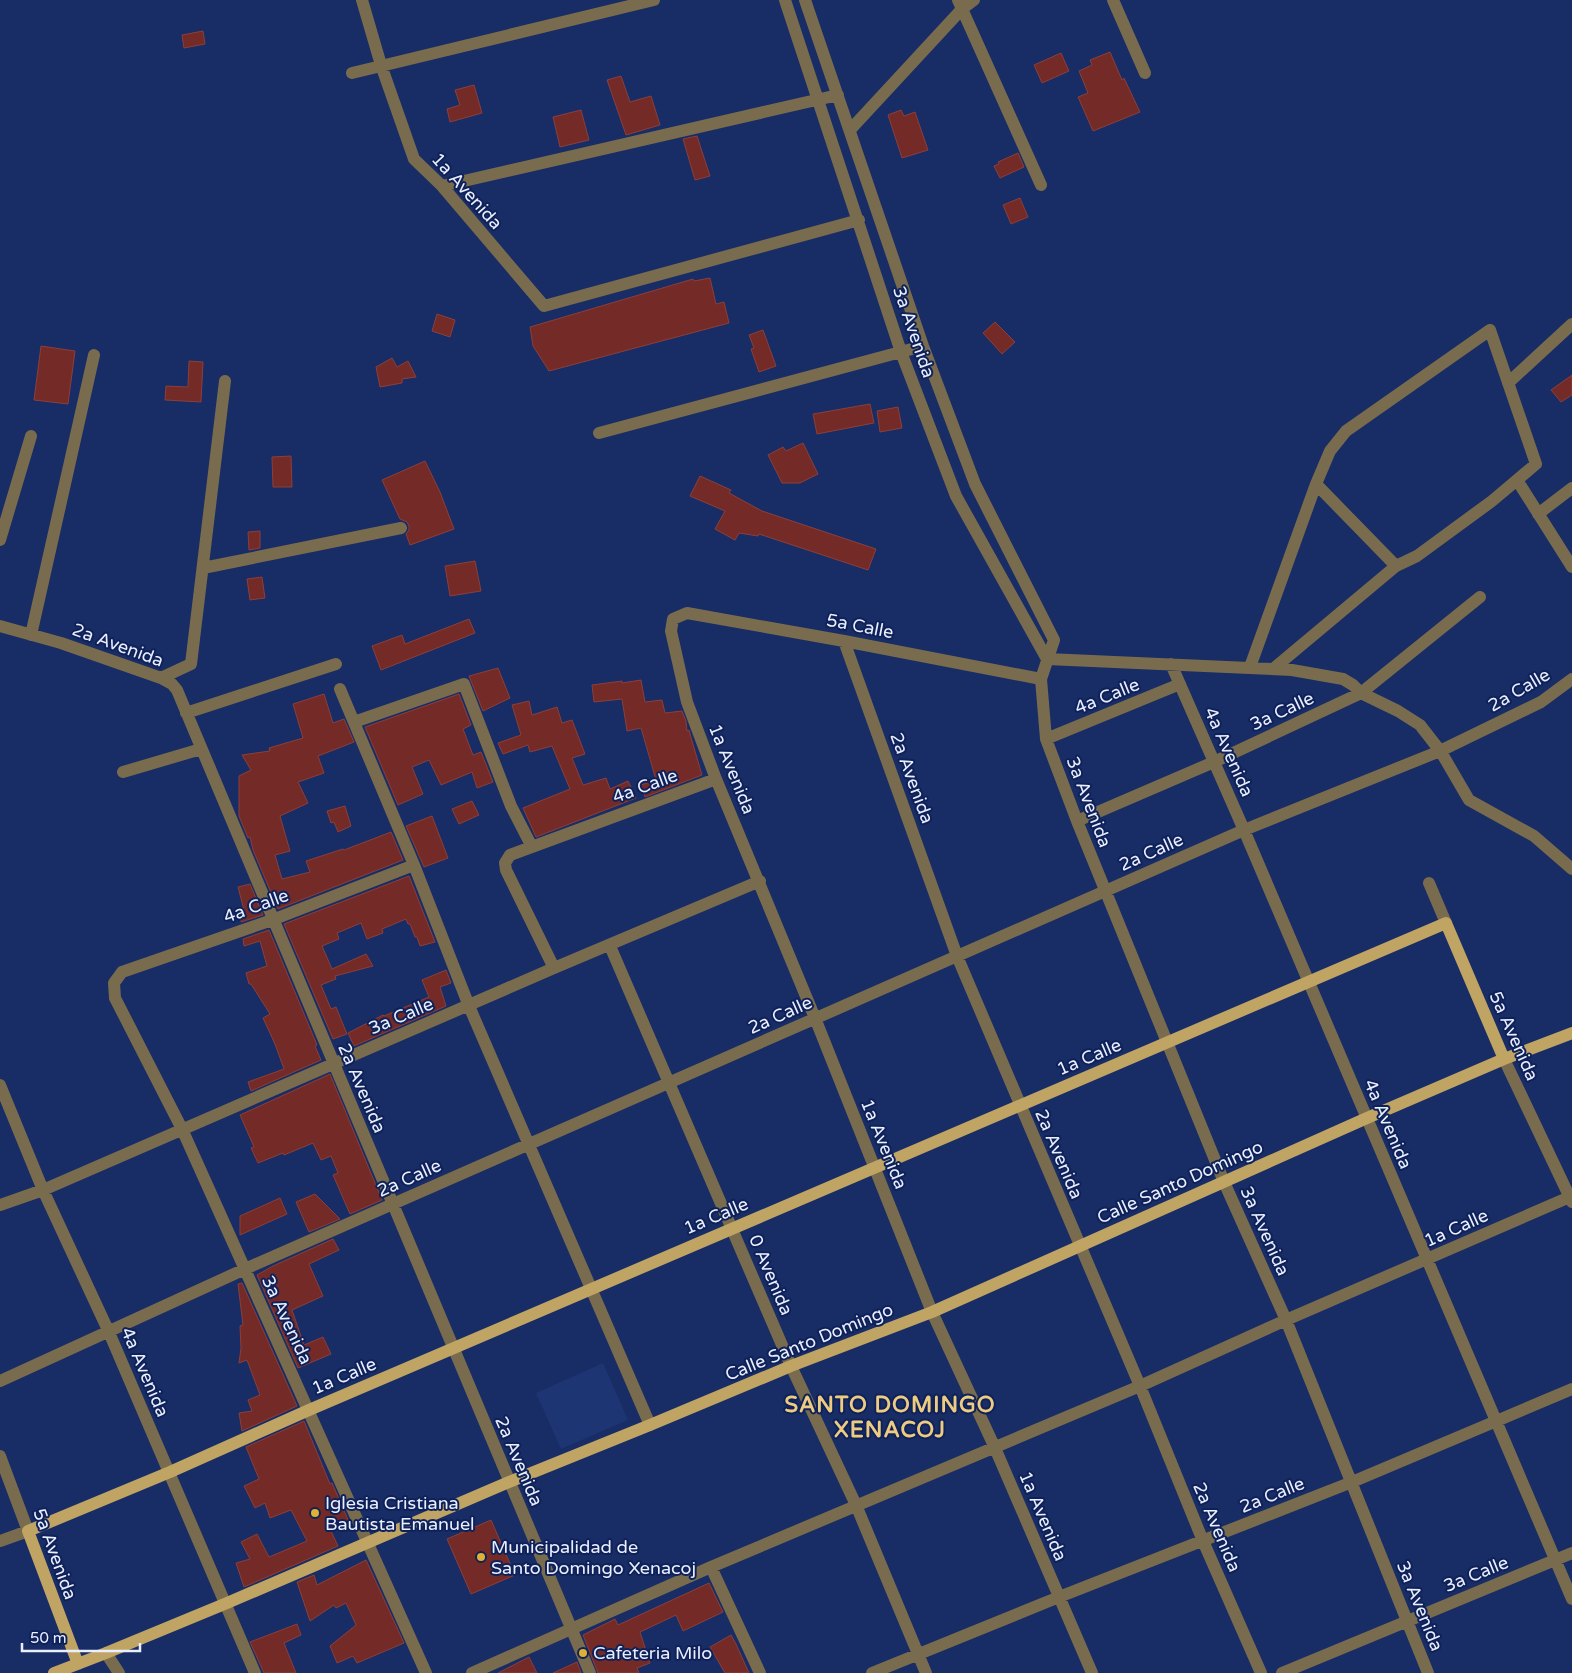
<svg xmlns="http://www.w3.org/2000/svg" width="1572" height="1673" viewBox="0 0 1572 1673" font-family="'Varela Round',sans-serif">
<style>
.built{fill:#1e3574}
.building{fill:#742b27;stroke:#8b3f3a}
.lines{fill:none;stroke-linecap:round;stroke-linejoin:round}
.minor{stroke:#796b4d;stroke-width:12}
.major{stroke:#c0a464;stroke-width:12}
.poi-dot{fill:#e0b034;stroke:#0f2159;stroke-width:2}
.labels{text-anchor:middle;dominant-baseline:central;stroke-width:4;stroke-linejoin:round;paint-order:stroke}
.street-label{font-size:18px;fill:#e9effe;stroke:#0f2159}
.poi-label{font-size:18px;fill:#e9effe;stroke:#0f2159;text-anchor:start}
.district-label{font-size:22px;font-weight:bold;letter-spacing:1px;fill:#edcc82;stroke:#0f2159}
</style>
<rect width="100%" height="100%" fill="#182c65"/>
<path class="built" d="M603 1363 628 1420 561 1449 536 1393Z"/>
<path class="building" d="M203 31 205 44 184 48 182 35Z
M1110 52 1122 80 1124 78 1140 112 1093 131 1078 97 1088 93 1079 71 1092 65 1090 60Z
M1061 53 1069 71 1042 83 1034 65Z
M621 76 630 102 651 96 660 125 626 135 607 80Z
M474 85 482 113 450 122 447 109 460 105 455 90Z
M581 110 589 140 560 147 553 117Z
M901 110 904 116 915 112 928 150 902 158 888 115Z
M697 136 710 176 695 180 683 139Z
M1018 153 1024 167 1000 178 994 166 999 164 998 162Z
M1020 198 1028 217 1011 224 1003 205Z
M710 278 716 304 724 302 729 323 549 371 533 346 530 327 693 279 694 281Z
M437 314 455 320 450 337 432 331Z
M995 322 1015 342 1002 354 983 333Z
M763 330 776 366 759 372 751 349 754 348 749 335Z
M41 346 75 351 68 404 34 400Z
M392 358 397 367 408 361 416 377 402 379V383L380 387 376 367Z
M189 361 203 362 201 402 165 400 166 386 188 387Z
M1572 375V395L1561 402 1551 390Z
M870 404 874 423 817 434 813 414Z
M898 407 902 428 880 432 877 411Z
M803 443 818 474 800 483H782L768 455 783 447 786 451Z
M291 456 292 487H273L272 457Z
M425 461 440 492 454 529 410 545 406 534 409 530V526L407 522 400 519 382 480Z
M700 476 731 490 729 493 762 511 876 549 868 570 759 534 758 536 739 533 735 540 715 529 725 511 690 496Z
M260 531V548L249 550 248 532Z
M475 561 481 591 450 596 445 566Z
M262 577 265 598 250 600 247 579Z
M469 619 475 633 381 670 372 646 402 635 405 644Z
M498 668 510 698 483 711 469 676Z
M641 680 645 702 662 700 665 713 682 711 686 721 687 731 689 730 690 734 702 775 645 797 641 785 656 780 641 728 627 731 622 699 594 702 592 685 622 681V683Z
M324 694 333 723 344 719 354 742 318 756 324 773 298 782 308 803 280 816 290 851 275 855 282 879 310 872 306 861 343 849 344 850 391 832 403 860 278 909 253 850 250 837 248 838 239 816V776L251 770 242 755 270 751 269 748 303 738 293 704Z
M459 694 471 725 463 729 473 755 481 752 493 782 477 788 472 772 441 785 429 760 412 767 423 794 398 805 365 727Z
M529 701 532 715 557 707 562 723 572 720 585 754 572 758 583 785 606 778 610 789 628 781 636 798 536 837 523 808 570 789 552 746 530 752 528 745 503 754 498 743 521 735 512 705Z
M472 801 479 815 459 824 452 809Z
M345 806 351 826 338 832 334 822 331 823 327 811Z
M432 816 448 858 424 867 406 826Z
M409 876 435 942 420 946 417 937H415L410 924H408L406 919 382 929 383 933 367 939 361 923 337 933 339 939 322 946 332 969 366 954 373 966 335 976 336 979 321 985 331 1009 336 1007 347 1034 333 1039 284 924Z
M250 884 263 915 241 922V916L245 914 238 887Z
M269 930 317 1045 315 1046 321 1060 251 1091 248 1082 284 1069 275 1044 263 1018 270 1014 251 984H249L246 973 267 966 260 941 244 946 243 939Z
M446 970 451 983 440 987 446 1006 354 1046 348 1033 383 1015 384 1016 429 997 422 980Z
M330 1074 382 1200 350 1214 333 1175 338 1173 331 1156 321 1160 313 1143 284 1155 283 1153 258 1163 251 1148 254 1147 240 1115Z
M315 1194 340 1219 309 1232 296 1202Z
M280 1198 287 1214 240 1235V1216Z
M333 1239 339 1250 309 1264 323 1296 292 1310 304 1345 323 1337 331 1354 298 1368 257 1275 273 1266Z
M242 1283 297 1406 242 1431 239 1413 252 1411 248 1400 260 1395 247 1360 239 1363 241 1348 240 1326 243 1325 238 1284Z
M304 1421 330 1484 332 1483 349 1522 331 1531 338 1546 244 1587 236 1563 250 1559 241 1542 257 1534 269 1557 307 1541 291 1510 270 1518 265 1503 255 1508 244 1486 259 1479 246 1447Z
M491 1520 515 1575 471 1594 447 1539Z
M366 1560 404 1643 357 1663 353 1656 337 1663 330 1646 356 1625 346 1603 336 1608 334 1605 310 1621 297 1582 314 1575 317 1585Z
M709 1583 723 1612 683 1631 676 1615 640 1632 650 1663 637 1668 639 1673H598L583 1635 615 1619 618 1625Z
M297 1624 301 1635 284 1643 296 1673H264L250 1642Z
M731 1635 736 1644 749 1673H725L710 1647Z
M529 1657 537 1673H498Z
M577 1662 581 1673H553Z"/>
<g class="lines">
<path class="minor" d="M362 0 381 65 414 159 442 186 544 306 859 220
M785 0 901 352 956 496 1047 659
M805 0 923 346 975 484 1054 640 1041 679 1046 739 1077 821 1167 1042 1224 1182 1286 1320 1428 1673
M958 0 1041 185
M1113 0 1145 73
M352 73 654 0
M850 130 962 9 974 0
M442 186 838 95
M1508 383 1572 324
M599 433 923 346
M1517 480 1572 567
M1316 484 1396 566
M1538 514 1572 488
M0 540 31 436
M203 568 401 528
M0 626 61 643 161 678 172 684 177 690 590 1673
M31 635 94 355
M844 641 957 956 1140 1386 1203 1541 1261 1673
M1047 659 1292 670 1343 679 1353 685 1361 693 1398 711 1420 725 1441 752 1469 800 1534 836 1572 869
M1171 664 1244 830 1572 1599
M1250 667 1316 484 1330 451 1346 431 1490 330 1536 464 1492 501 1417 556 1396 566 1273 669
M161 678 191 664 225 381
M1041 679 844 641 687 613 673 619 671 631 687 702 716 779 815 1018 932 1312 995 1448 1092 1673
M340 689 414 865 469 1006 650 1425
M186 713 336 664
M354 722 464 684 511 806 532 847
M1046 739 1180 684
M123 772 201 749
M1077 821 1214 762 1361 693 1480 597
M414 865 272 920 122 972 114 983 115 998 182 1129 426 1673
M1429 883 1446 923
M610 946 791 1366 856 1505 926 1673
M554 968 506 870 505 863 510 855 716 779
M1504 1059 1572 1202
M0 1085 43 1190 108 1330 255 1673
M0 1205 43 1190 554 968 760 881
M0 1381 245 1269 1244 830 1440 751 1541 702 1572 679
M0 1456 28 1531 0 1541
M711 1567 760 1673
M106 1653 119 1673
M472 1673 711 1567 1140 1386 1286 1320 1572 1196
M872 1673 1059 1597 1352 1482 1572 1389
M1282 1673 1572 1553"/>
<path class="major" d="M78 1664 28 1531 170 1472 309 1410 1446 923 1504 1059
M54 1673 106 1653 227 1603 509 1482 650 1425 791 1366 932 1312 1367 1118 1504 1059 1572 1033"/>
</g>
<g class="poi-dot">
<circle cx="315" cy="1513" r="5"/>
<circle cx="481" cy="1557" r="5"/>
<circle cx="583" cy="1653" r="5"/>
</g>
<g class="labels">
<g class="street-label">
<text transform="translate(467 191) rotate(48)">1a Avenida</text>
<text transform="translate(914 332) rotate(71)">3a Avenida</text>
<text transform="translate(860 626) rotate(11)">5a Calle</text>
<text transform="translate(118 645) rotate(20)">2a Avenida</text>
<text transform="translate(1519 690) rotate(-30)">2a Calle</text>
<text transform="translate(1107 696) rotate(-22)">4a Calle</text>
<text transform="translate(1282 711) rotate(-25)">3a Calle</text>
<text transform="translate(1229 752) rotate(66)">4a Avenida</text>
<text transform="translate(732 769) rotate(68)">1a Avenida</text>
<text transform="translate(912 778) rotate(70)">2a Avenida</text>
<text transform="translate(645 786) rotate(-20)">4a Calle</text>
<text transform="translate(1089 802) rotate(69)">3a Avenida</text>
<text transform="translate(1151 852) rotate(-24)">2a Calle</text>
<text transform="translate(256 906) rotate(-20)">4a Calle</text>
<text transform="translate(780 1015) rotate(-24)">2a Calle</text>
<text transform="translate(401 1016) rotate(-23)">3a Calle</text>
<text transform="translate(1514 1036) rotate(66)">5a Avenida</text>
<text transform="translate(1089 1057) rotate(-23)">1a Calle</text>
<text transform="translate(362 1088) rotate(67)">2a Avenida</text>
<text transform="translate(1388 1124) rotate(67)">4a Avenida</text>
<text transform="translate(884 1144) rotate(68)">1a Avenida</text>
<text transform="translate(1059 1154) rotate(67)">2a Avenida</text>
<text transform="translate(409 1178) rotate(-24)">2a Calle</text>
<text transform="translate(1180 1182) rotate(-24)">Calle Santo Domingo</text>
<text transform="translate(716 1216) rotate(-23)">1a Calle</text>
<text transform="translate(1456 1228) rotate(-24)">1a Calle</text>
<text transform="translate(1265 1231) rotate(66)">3a Avenida</text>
<text transform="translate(771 1275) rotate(67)">0 Avenida</text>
<text transform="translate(287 1320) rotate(65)">3a Avenida</text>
<text transform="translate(809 1342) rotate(-22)">Calle Santo Domingo</text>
<text transform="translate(145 1372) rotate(67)">4a Avenida</text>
<text transform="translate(344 1376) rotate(-23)">1a Calle</text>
<text transform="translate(519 1461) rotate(67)">2a Avenida</text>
<text transform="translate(1272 1495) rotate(-22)">2a Calle</text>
<text transform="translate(1043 1516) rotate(67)">1a Avenida</text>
<text transform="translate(1217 1527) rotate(67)">2a Avenida</text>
<text transform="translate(55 1554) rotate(70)">5a Avenida</text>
<text transform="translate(1476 1574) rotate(-22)">3a Calle</text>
<text transform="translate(1420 1606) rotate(68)">3a Avenida</text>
</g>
<g class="poi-label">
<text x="325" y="1503">Iglesia Cristiana<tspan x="325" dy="21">Bautista Emanuel</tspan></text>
<text x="491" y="1547">Municipalidad de<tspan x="491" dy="21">Santo Domingo Xenacoj</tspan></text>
<text x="593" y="1653">Cafeteria Milo</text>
</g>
<g class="district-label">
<text x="890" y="1405">SANTO DOMINGO<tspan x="890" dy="25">XENACOJ</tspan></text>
</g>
</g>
<path d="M22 1643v8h118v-8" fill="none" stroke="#e9effe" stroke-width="2.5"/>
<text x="30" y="1643" font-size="15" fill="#e9effe" stroke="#0f2159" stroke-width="4" paint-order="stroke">50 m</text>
</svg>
